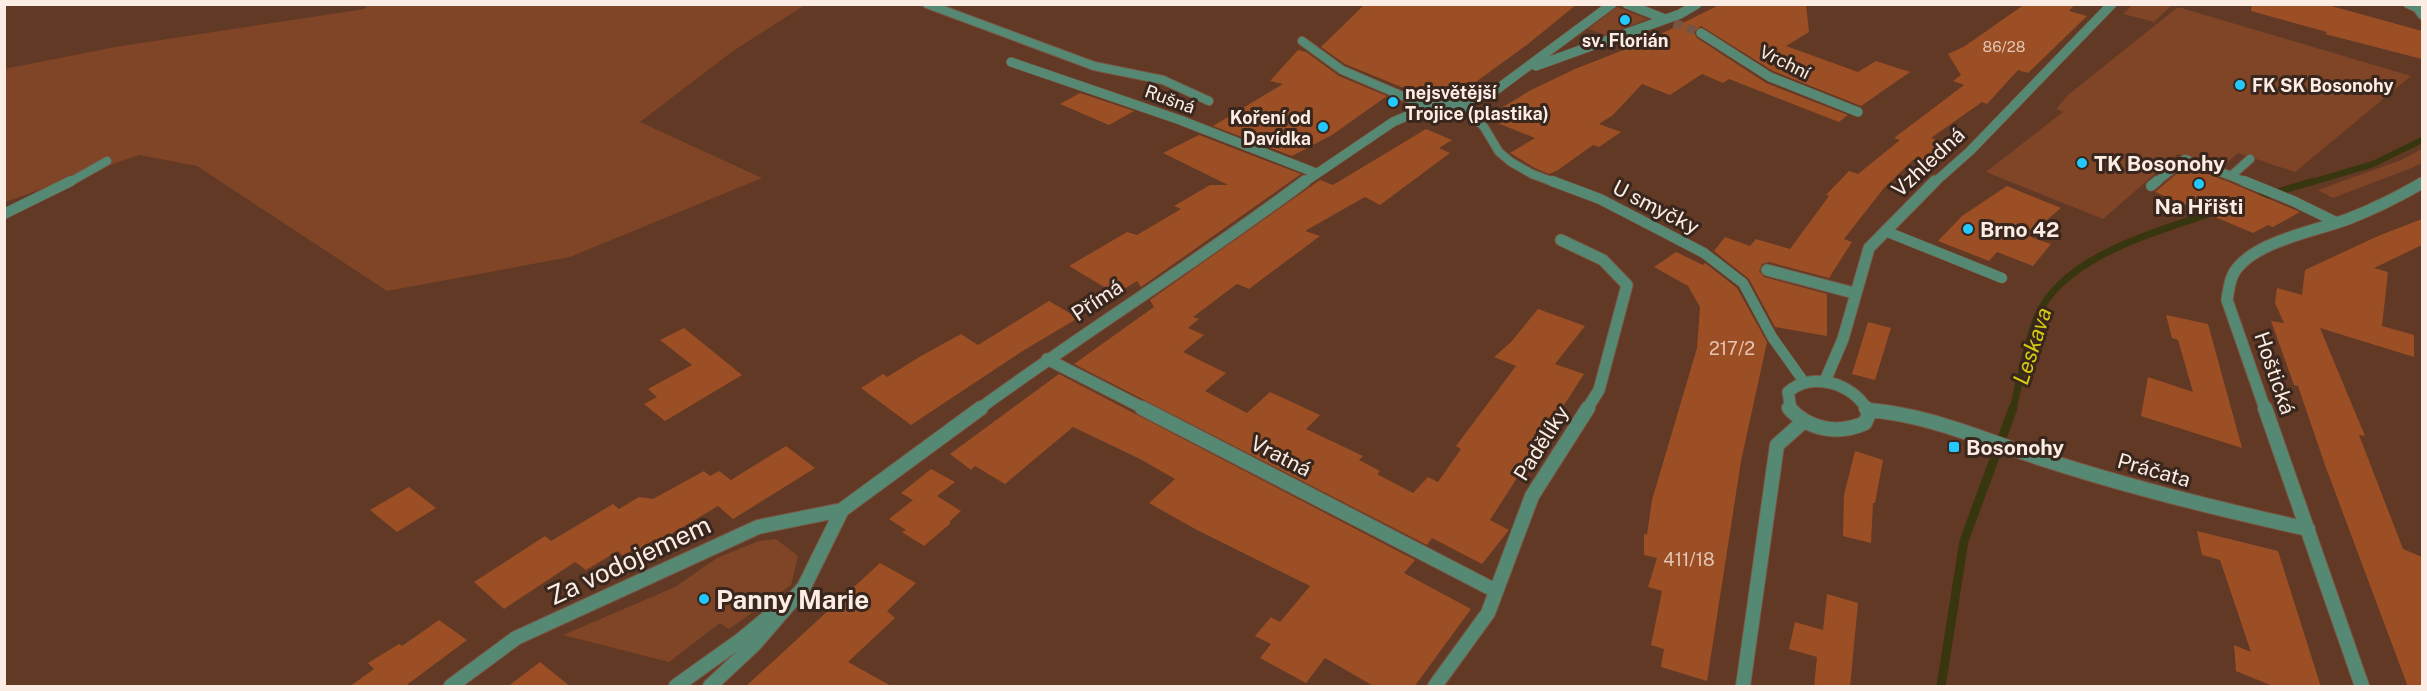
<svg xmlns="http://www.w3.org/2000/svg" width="2427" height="691" viewBox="0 0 2427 691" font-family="'Public Sans',sans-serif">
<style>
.green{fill:#804526}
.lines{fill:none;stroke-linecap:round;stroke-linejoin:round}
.stream-far2{stroke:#38360e;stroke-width:6}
.stream-far1{stroke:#38360e;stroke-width:7}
.stream{stroke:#38360e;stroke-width:9}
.building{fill:#9c4f25}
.street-tunnel{stroke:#785442;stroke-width:9;stroke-dasharray:9 4.5;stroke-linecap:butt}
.lane-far1-casing{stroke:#7a5644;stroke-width:10}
.lane-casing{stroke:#7a5644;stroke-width:11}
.street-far2-casing{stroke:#7a5644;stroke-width:10}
.street-far1-casing{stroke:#7a5644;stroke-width:13}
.street-casing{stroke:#7a5644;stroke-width:16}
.lane-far1{stroke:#558974;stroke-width:8}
.lane{stroke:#558974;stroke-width:10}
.street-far2{stroke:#558974;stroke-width:9}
.street-far1{stroke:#558974;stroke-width:11}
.street{stroke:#558974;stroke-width:14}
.poi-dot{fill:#23c9fe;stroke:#39261d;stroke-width:2}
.labels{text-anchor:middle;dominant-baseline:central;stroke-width:6;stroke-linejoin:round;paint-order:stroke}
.far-number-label{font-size:15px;fill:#e3c5b4}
.far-poi-label{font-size:18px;font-weight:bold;fill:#fbece4;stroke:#39261d;text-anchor:start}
.far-street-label{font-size:18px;fill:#fbece4;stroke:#39261d}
.number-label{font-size:18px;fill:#e3c5b4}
.street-label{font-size:21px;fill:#fbece4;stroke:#39261d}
.poi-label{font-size:21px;font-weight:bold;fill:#fbece4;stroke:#39261d;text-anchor:start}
.water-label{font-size:22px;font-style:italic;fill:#d6cd0e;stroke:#39261d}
.near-street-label{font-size:26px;fill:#fbece4;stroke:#39261d}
.near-poi-label{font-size:26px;font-weight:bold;fill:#fbece4;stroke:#39261d;text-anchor:start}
</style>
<rect width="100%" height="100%" fill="#613925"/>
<path class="green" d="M367 5H805L733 51 640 122 762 178 570 257 387 291 197 166 139 155 5 202 4 69 115 47 365 9Z
M2132 5V4L2172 5 2154 22 2123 14Z
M1617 7 1648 19 1605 35 1588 29Z
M2178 7 2411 76 2295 172 2238 153 2220 169 2178 154 2103 219 1986 172 2063 112 2056 109 2068 95Z
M2422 149V163L2414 167 2333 198 2318 190 2401 160Z
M776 539 798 556 791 585 729 629 720 623 669 662 563 635 675 587 717 558 759 541Z"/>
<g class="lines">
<path class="stream-far2" d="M2309 183 2373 164 2422 140"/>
<path class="stream-far1" d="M2254 199 2314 181
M2013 409C2020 380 2026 344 2037 317 2063 255 2160 231 2217 211"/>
<path class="stream" d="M1941 686 1964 541 2013 408"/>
</g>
<path class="building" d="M1365 4H1577L1528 44 1473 84 1433 100 1345 64 1321 47Z
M1721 4H1806L1809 32 1786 46 1858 72 1876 61 1910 72 1861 106 1773 71 1701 26 1694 32 1697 38 1766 83 1848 115 1839 122 1729 79 1723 83 1702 74 1670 95 1642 84 1613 115 1599 124 1621 132 1599 147 1593 145 1558 170 1549 174 1535 168 1510 153 1535 138 1485 118 1531 90 1575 69 1649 40Z
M2025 4H2075L2069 11 2087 16 2028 73 2018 70 1987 104 1982 102 1931 138 1955 147 1931 167 1913 160 1884 188 1844 239 1852 242 1829 278 1769 262 1762 264 1759 271 1764 277 1827 294V336L1775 327 1749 279 1714 251 1725 237 1750 246 1756 239 1790 249 1829 196 1826 195 1849 171 1858 174 1900 140 1894 138 1964 85 1953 81 1961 75 1948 54 1965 46Z
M2252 4H2324L2422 31V59L2325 34 2327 32 2251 11Z
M1298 50 1306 52 1339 76 1387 96 1332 135 1292 156 1213 126 1283 84 1270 81Z
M1080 93 1134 111 1109 125 1060 104Z
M1426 129 1452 140 1439 148 1450 153 1380 205 1365 197 1305 231 1320 236 1249 289 1237 284 1193 317 1199 319 1188 328 1204 335 1183 352 1226 373 1205 391 1247 413 1270 392 1320 415 1306 429 1363 456 1359 460 1380 471 1377 474 1413 493 1428 477 1438 482 1461 449 1456 446 1516 366 1494 357 1511 342 1538 309 1585 326 1555 364 1584 374 1490 520 1509 530 1482 564 1432 538 1427 545 1074 364 1154 307 1150 300 1320 180 1333 185Z
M1199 135 1301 174 1141 287 1137 281 1116 294 1069 266 1127 232 1137 235 1181 209 1174 206 1210 185H1228L1163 153Z
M2186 166 2229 182 2300 212 2273 227 2268 225 2253 233 2155 192Z
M2007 186 2061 208 2028 236 2051 244 2033 266 1997 252 1989 261 1938 241 1962 216Z
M2422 219V245L2374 268 2388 272 2382 326 2414 335V357L2320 328 2365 436 2359 435 2403 549 2422 557V687H2408L2325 465 2298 386 2294 385 2271 321 2284 323 2275 303 2277 288 2302 295 2305 270 2378 236Z
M1676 252 1703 265 1705 263 1737 288 1767 342 1741 461 1707 681 1661 667 1664 649 1651 645 1662 591 1648 587 1657 558 1644 555V534L1647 535 1652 500 1697 348 1700 307 1688 286 1654 267Z
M1049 301 1078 318 1021 352 911 425 861 388 883 374 887 377 921 356 961 334 978 345Z
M2166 315 2208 324 2242 448 2141 416 2148 377 2193 392 2178 340 2172 338Z
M1868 322 1891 328 1875 380 1852 374Z
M684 328 742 375 665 421 644 404 657 397 648 389 692 365 660 340Z
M1059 374 1415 560 1404 573 1471 609 1414 687H1375L1325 658 1306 683 1260 658 1271 644 1255 636 1271 617 1280 622 1310 586 1197 530 1149 503 1175 479 1140 459 1073 427 1005 484 975 466 971 470 950 454Z
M786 446 815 468 733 519 718 506 658 542 655 539 636 551 634 549 623 556 618 551 586 570 575 562 504 609 474 582 545 536 551 541 613 504 619 509 639 497 653 499 704 471 710 476 719 471 731 480Z
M1855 451 1883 460 1875 503H1873L1871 543 1843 536 1844 495Z
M931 469 955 482 937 496 961 511 949 522 951 523 924 546 902 532 906 530 889 519 913 500 901 493Z
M409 487 436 508 397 532 370 510Z
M2197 531 2278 551 2321 687H2275L2236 671 2234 645 2251 652 2220 560 2202 555Z
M880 563 916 583 887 611 895 618 848 662 893 687H745Z
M1827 594 1858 603 1850 687H1814L1817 657 1789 649 1795 622 1823 630Z
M439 620 467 640 404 687H349L374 669 368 663 399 644 402 646Z
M540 662 571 687H507Z"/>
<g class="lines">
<path class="street-tunnel" d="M1674 23 1701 33"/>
<g class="lane-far1-casing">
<path id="lane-far1" d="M927 4 1094 66 1163 80 1209 101
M2408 4 2417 8 2422 15
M1302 41 1342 70 1428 107
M1460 103 1484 127 1499 152 1511 162 1532 174 1556 183
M68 183 107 161
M2155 183 2185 159 2231 176
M2248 183 2231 176 2250 159"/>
</g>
<g class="lane-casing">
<path id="lane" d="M1552 181 1600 199 1704 253 1743 283 1772 337 1804 382
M2244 181 2293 201 2338 223
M2151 186 2157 181
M4 214 71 181
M1885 231 2002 278"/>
</g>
<g class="street-far2-casing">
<path id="street-far2" d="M1627 4 1665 19
M1701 33 1770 77 1858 112
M1011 62 1180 120 1316 173
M1536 66 1680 14 1697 4
M1303 183 1393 122 1428 107 1460 103 1496 90 1612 4
M1934 183 1970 151 2112 4"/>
</g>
<g class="street-far1-casing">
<path id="street-far1" d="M1561 240 1603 260 1627 285 1599 390 1587 409
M1767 270 1854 293
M1047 359 1145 409
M1825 381 1843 339 1869 248 1935 181
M979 409C1086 331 1199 261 1305 181
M1791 409 1788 392C1812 371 1851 383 1867 409
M2265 409 2227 300C2229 288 2230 275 2239 266 2262 240 2316 231 2348 219 2374 209 2398 197 2422 183"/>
</g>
<g class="street-casing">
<path id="street" d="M1142 408 1496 591
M1789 408C1809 430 1838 435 1865 423L1869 414 1866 408
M2265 408 2362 686
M1868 410C1933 415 1990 443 2052 462 2136 489 2222 510 2308 529
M451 686 516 638 758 527 842 510
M676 686 742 639 778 609
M710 686 754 645 804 587 842 510 981 408
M1435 686 1488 613 1532 496 1588 408
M1743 686 1777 445 1804 421"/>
</g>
<use href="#lane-far1" class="lane-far1"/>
<use href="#lane" class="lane"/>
<use href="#street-far2" class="street-far2"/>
<use href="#street-far1" class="street-far1"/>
<use href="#street" class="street"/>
</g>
<g class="poi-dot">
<circle cx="1625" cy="20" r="6"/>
<circle cx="2240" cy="85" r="6"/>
<circle cx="1393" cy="102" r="6"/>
<circle cx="1323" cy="127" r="6"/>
<circle cx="2082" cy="163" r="6"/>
<circle cx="2199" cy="184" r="6"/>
<circle cx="1968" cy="229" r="6"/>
<rect x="1948" y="441" width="12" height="12" rx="3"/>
<circle cx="704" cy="599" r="6"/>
</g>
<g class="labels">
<g class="far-number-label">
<text x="2004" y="46">86/28</text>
</g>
<g class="far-poi-label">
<text x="1625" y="40" text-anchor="middle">sv. Florián</text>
<text x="2252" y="85">FK SK Bosonohy</text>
<text x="1405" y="92">nejsvětější<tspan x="1405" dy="21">Trojice (plastika)</tspan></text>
<text x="1311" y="117" text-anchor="end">Koření od<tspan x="1311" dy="21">Davídka</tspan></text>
</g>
<g class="far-street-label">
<text transform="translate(1785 62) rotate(26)">Vrchní</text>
<text transform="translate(1170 99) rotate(20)">Rušná</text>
</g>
<g class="number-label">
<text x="1732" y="348">217/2</text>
<text x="1689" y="559">411/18</text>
</g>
<g class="street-label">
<text transform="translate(1928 162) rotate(-43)">Vzhledná</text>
<text transform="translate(1656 207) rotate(27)">U smyčky</text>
<text transform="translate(1097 300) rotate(-34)">Přímá</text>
<text transform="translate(2275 373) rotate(71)">Hoštická</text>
<text transform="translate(1541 443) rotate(-58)">Padělíky</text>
<text transform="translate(1281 456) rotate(27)">Vratná</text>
<text transform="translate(2154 470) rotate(16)">Práčata</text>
</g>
<g class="poi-label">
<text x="2094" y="163">TK Bosonohy</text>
<text x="2199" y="206" text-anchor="middle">Na Hřišti</text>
<text x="1980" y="229">Brno 42</text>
<text x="1966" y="447">Bosonohy</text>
</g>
<g class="water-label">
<text transform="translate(2032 346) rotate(-72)">Leskava</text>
</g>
<g class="near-street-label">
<text transform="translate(629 560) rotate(-25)">Za vodojemem</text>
</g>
<g class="near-poi-label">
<text x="716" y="599">Panny Marie</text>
</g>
</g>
<rect width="2427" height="691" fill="none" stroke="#fbece4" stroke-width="12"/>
</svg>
